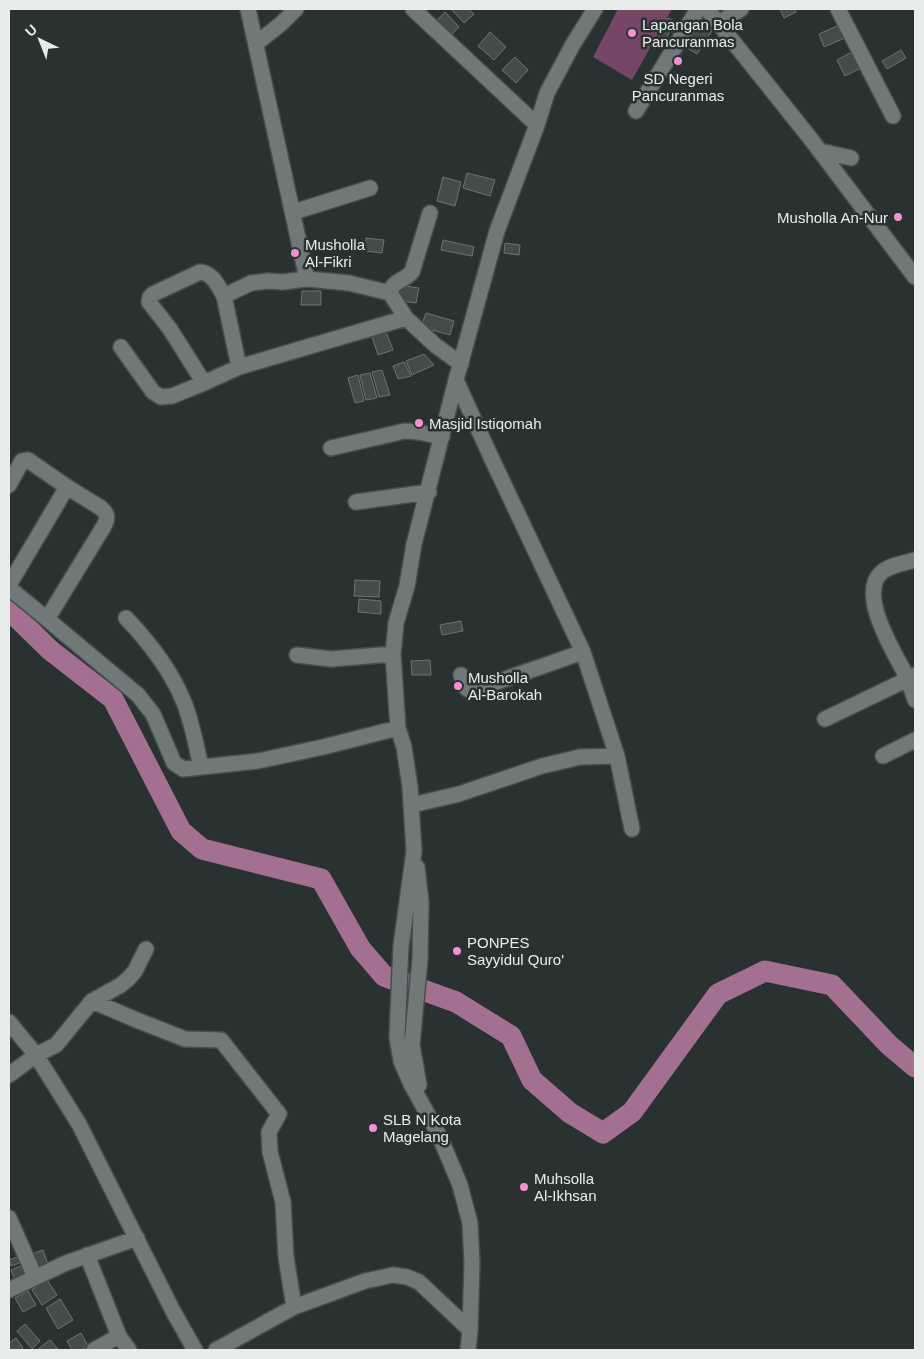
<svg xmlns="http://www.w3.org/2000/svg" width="924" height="1359" viewBox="0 0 924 1359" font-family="Helvetica,sans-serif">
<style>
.green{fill:#754665}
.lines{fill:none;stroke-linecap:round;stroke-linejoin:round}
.river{stroke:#a47091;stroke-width:21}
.building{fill:#444c4b;stroke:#6b7473}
.minor-casing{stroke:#464d4c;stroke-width:18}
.minor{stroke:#707978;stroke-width:15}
.poi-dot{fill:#f591d2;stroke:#2a3231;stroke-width:2}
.labels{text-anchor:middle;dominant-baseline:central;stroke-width:5;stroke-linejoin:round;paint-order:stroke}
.poi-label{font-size:15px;fill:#e8edec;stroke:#2a3231;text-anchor:start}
</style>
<rect width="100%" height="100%" fill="#2a3231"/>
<path class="green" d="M618 9H672L632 80 593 57Z"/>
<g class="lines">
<path class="river" d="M9 610 50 650 113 699 181 831 202 849 321 879 360 948 384 976 456 1002 511 1036 532 1080 570 1113 603 1133 632 1112 718 994 765 971 832 985 889 1045 915 1067"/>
</g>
<path class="building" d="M451 9H468L474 14 464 23Z
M780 9H795L796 12 784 18Z
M445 12 459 27 449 37 435 22Z
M668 18 675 21 662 47 655 44Z
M697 20 713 29 697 54 682 45Z
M841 24 847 37 824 47 819 34Z
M490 32 506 47 494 60 478 46Z
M901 50 906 58 887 69 882 61Z
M854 51 863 67 845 76 837 60Z
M515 57 528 70 516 83 502 70Z
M467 173 495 180 490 196 463 188Z
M443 177 461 182 455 206 437 201Z
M366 238 384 240 382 253 365 251Z
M443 240 474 247 472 256 441 250Z
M505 243 520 245 519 255 504 253Z
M398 285 419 288 416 303 396 300Z
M302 291H321V305H301Z
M426 313 454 321 450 335 421 327Z
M385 329 393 350 378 355 371 334Z
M424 354 434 365 412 375 406 361Z
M404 362 411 376 398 379 393 366Z
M382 370 390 395 379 397 372 372Z
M370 373 377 398 366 400 360 375Z
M358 375 364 401 355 403 348 378Z
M355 580 380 581 379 597 354 596Z
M359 599 381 601V614L358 612Z
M461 621 463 631 442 635 440 625Z
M430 660 431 675H412L411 661Z
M43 1250 48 1265 34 1270 29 1255Z
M17 1257 20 1263 11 1266 9 1260Z
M25 1264 29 1273 15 1280 11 1270Z
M47 1280 57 1295 42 1305 32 1290Z
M28 1291 36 1305 23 1312 15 1298Z
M60 1299 73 1320 58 1329 46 1308Z
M25 1324 40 1341 32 1349 17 1331Z
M81 1333 88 1346 81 1350H72L67 1341Z
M16 1338 23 1348 21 1350H9V1343Z
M50 1340 58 1349 37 1350Z"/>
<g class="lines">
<g class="minor-casing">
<path id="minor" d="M248 9 307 279 349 283 390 293 406 318 435 345 461 364
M413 9 537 125
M707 9 810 138 915 277
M838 9 893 116
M719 23 741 9
M257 43 282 23 296 9
M636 111 698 9
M820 151 851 158
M294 212 370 188
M390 293C393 280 404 281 412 272L430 213
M224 296 239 367
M121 347 153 392 161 397 172 396 204 383 239 367 406 318
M456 380 490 455 583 652 617 756 632 829
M204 383 170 329 149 302 150 297 153 294 200 272C213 273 218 286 224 296L251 283 268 281 282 282 307 279
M331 448 405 431 418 432 442 437
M9 485 22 461 28 460 67 487 101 508C108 514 108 518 104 526L47 619 9 588
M356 502 429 492
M9 585 67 487
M126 618C149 642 170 669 183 700 192 721 196 745 201 767
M47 619 138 695 153 714 174 763 183 769 258 761 323 747 398 728
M297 655 331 659 393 654
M461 675 466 688 471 691 583 652
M915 675 908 679 915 700
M825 719 908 679C896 655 856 594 882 572 890 565 905 563 915 560
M883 756 915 740
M412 805 459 794 542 766 580 757 617 756
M417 867 421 902 420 959 412 1045 419 1085
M92 1001 139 1021 185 1039 221 1040 279 1114 269 1132 270 1152 283 1202 286 1257 294 1307
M9 1022 36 1055 79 1124 173 1311 195 1350
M9 1075 36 1055 56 1045 92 1001 121 985 129 978 135 971 146 949
M9 1218 35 1277
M87 1255 119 1336 129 1350
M9 1290 66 1263 137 1238
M94 1350 119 1336
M216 1350 294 1307 365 1281 393 1275 407 1277 419 1282 470 1330
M468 1350 470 1330 472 1263 470 1223 460 1185 439 1135 411 1084 401 1061 397 1037 401 946 414 851 410 787 404 747 398 728 393 654 396 623 407 586 414 544 456 380 497 231 537 125 547 93 572 46 595 9"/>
</g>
<use href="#minor" class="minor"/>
</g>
<g class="poi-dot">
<circle cx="632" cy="33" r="5"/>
<circle cx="678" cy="61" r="5"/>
<circle cx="898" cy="217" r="5"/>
<circle cx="295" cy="253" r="5"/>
<circle cx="419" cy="423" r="5"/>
<circle cx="458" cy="686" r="5"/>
<circle cx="457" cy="951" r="5"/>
<circle cx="373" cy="1128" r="5"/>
<circle cx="524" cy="1187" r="5"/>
</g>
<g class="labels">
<g class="poi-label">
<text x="642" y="24">Lapangan Bola<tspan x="642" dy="17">Pancuranmas</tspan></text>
<text x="678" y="78" text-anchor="middle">SD Negeri<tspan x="678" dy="17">Pancuranmas</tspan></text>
<text x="888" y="217" text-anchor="end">Musholla An-Nur</text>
<text x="305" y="244">Musholla<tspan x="305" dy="17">Al-Fikri</tspan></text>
<text x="429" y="423">Masjid Istiqomah</text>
<text x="468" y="677">Musholla<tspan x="468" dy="17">Al-Barokah</tspan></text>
<text x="467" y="942">PONPES<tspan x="467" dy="17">Sayyidul Quro'</tspan></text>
<text x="383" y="1119">SLB N Kota<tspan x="383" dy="17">Magelang</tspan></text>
<text x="534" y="1178">Muhsolla<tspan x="534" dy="17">Al-Ikhsan</tspan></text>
</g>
</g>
<rect width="924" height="1359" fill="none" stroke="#e8edec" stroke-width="20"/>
<g transform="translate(40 40) rotate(317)" stroke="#2a3231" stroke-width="4" paint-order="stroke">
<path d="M0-4L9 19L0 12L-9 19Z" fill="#e8edec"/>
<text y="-8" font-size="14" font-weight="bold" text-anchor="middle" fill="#e8edec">U</text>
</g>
</svg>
